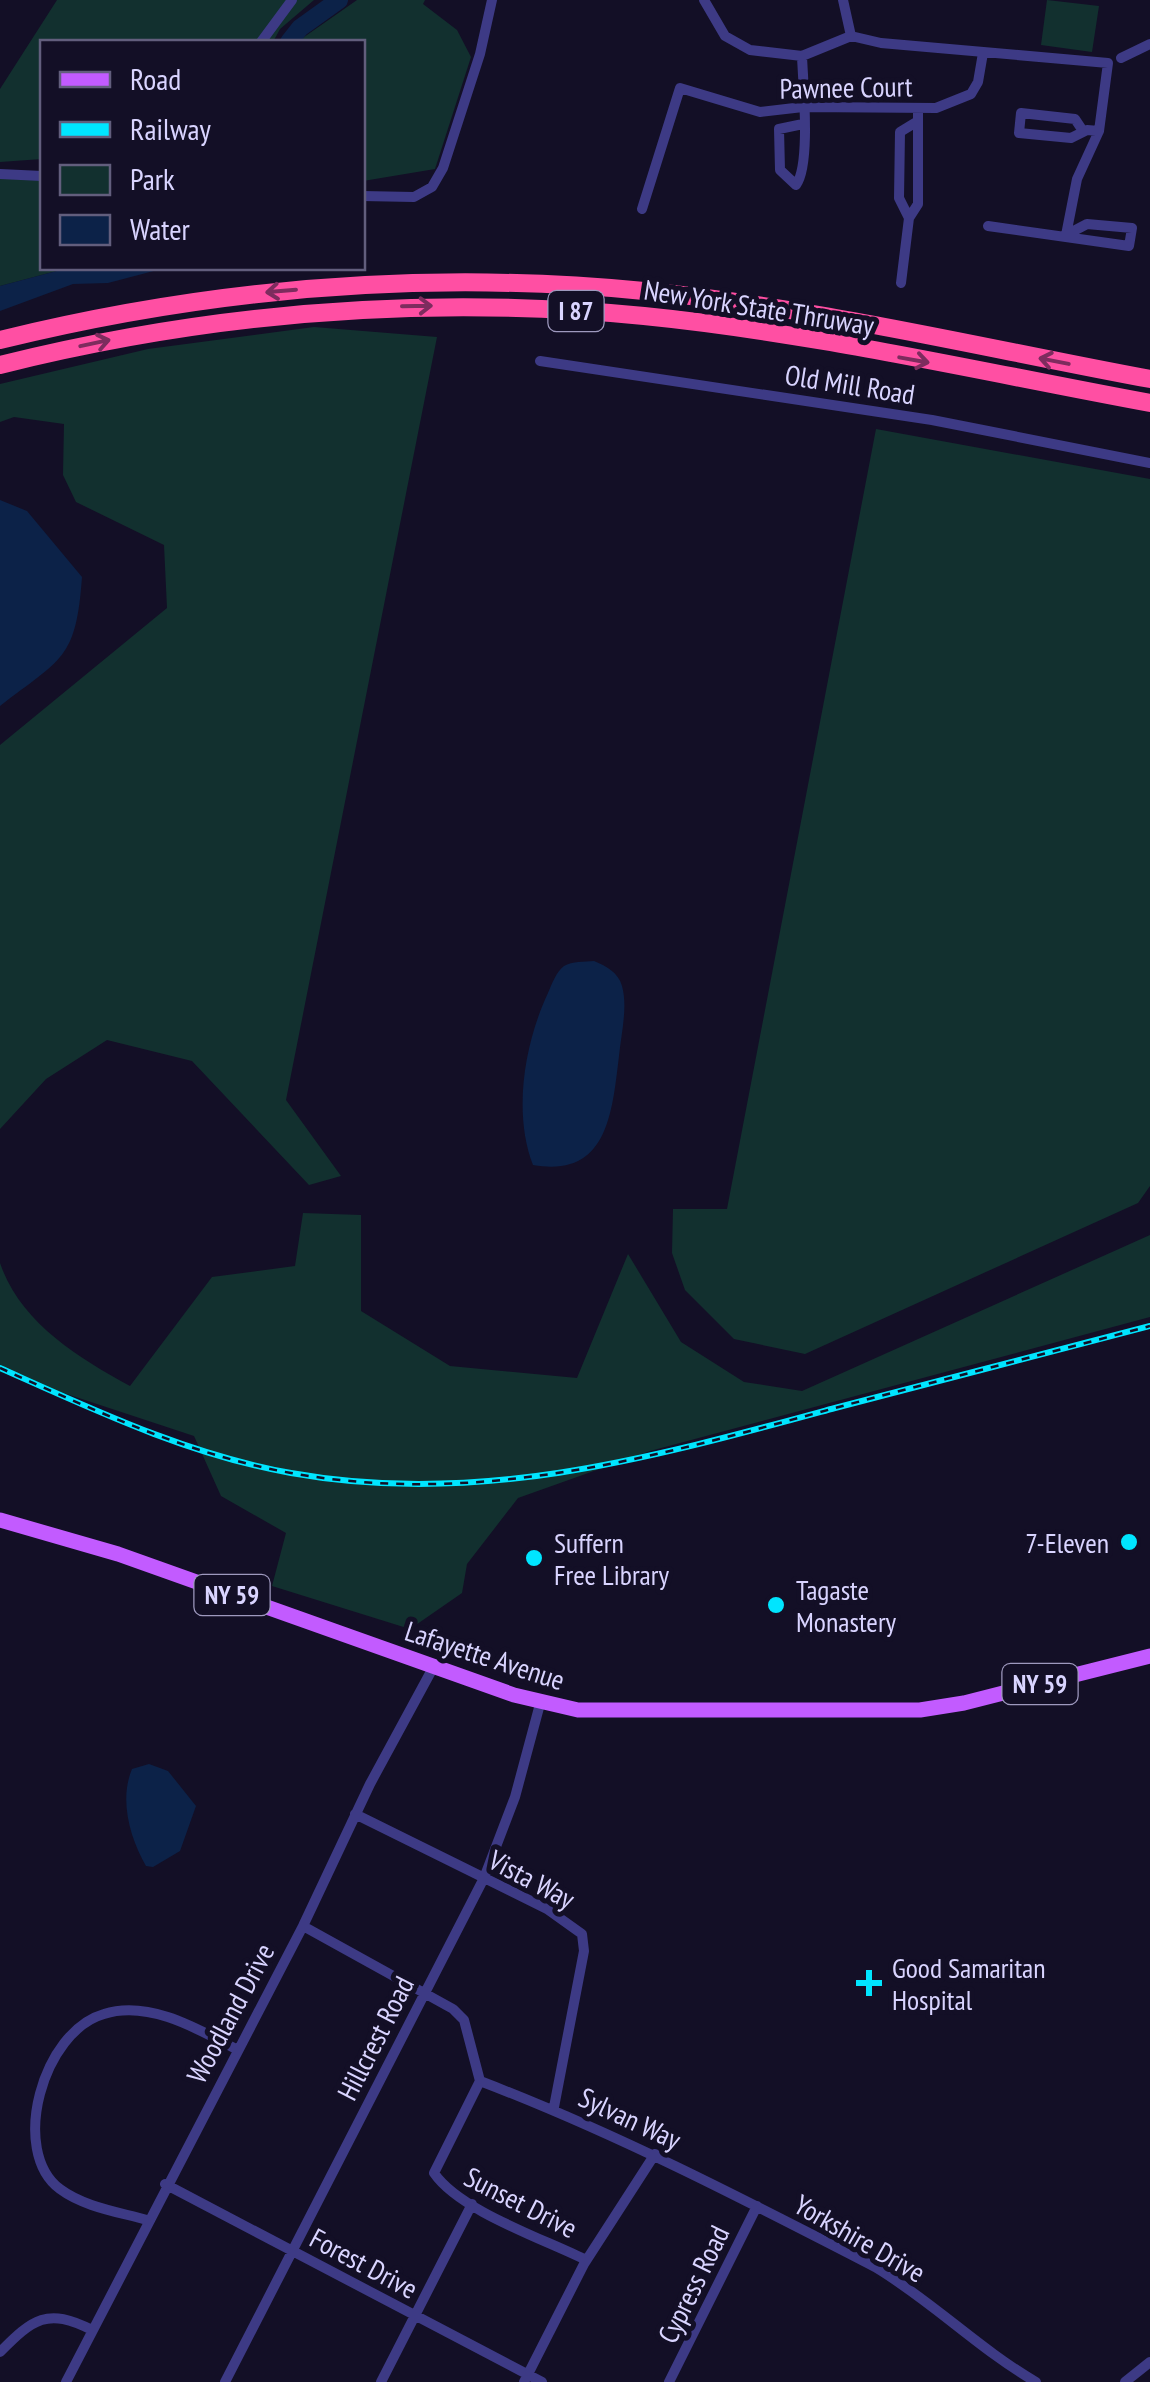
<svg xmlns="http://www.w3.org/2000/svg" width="1150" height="2382" viewBox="0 0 1150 2382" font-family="'PT Sans Narrow',sans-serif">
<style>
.green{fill:#12302f}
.water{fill:#0c2248}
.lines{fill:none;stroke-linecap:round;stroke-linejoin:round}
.river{stroke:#0c2248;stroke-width:18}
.minor{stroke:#3d3a85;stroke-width:10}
.primary{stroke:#c25bff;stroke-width:15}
.motorway{stroke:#ff4fa3;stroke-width:18}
.rail-casing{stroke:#00e5ff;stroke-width:6}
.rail{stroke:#130f26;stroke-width:2.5;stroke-dasharray:8;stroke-linecap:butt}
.oneway{stroke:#7d2c5e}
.poi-dot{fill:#00e5ff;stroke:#130f26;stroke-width:4}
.labels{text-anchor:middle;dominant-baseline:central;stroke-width:10;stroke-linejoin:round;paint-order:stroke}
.shield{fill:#130f26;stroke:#9e99be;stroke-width:2.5}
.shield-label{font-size:25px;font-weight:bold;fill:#d9d4ff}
.street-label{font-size:28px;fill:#d9d4ff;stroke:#130f26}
.poi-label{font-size:28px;fill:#d9d4ff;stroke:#130f26;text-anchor:start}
</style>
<rect width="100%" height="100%" fill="#130f26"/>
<path class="green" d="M57 0H314L280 29 273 42H42V159L0 162V89Z
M357 0H425L423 4 457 30 471 57 435 169 363 181 362 42H297Z
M1047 0 1099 6 1092 52 1041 45Z
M0 174 42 176V268H68L0 286Z
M314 327 437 337 286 1100 341 1176 309 1185 192 1061 107 1040 46 1079 0 1129V745L167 608 164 545 76 502 63 475 64 424 14 417 0 422V384L148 349Z
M876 429 1150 479V1186L1138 1203 805 1354 734 1339 685 1290 672 1253 673 1209H727Z
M303 1213 361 1215V1311L450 1366 577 1378 628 1254 681 1342 744 1382 802 1391 1150 1235V1317L650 1451 518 1498 467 1564 462 1593 410 1629 272 1586 286 1533 221 1496 194 1436 0 1372V1263C20 1322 77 1357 130 1386L212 1277 295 1266Z"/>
<path class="water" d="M68 268H165L108 283 73 284 0 311V286Z
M0 500 27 511 82 577C76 660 62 658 0 706Z
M594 961C606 966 618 972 622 986 628 1008 621 1034 619 1056 612 1113 608 1178 533 1165 513 1114 524 1044 548 993 552 984 556 972 564 966 572 961 585 962 594 961Z
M149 1764 168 1771 196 1806 180 1851 153 1867 146 1866C130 1838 119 1800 132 1769Z"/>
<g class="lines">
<path class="river" d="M289 42 300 28 339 0"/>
<path class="minor" d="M704 0 725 36 750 50 802 56 851 36 881 43 1108 63 1099 131 1077 179 1066 235
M843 0 851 36
M261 42 292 0
M802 56C803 84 811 165 796 185L780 170 779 129 803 124
M1121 58 1150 44
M1083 131 1075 119 1021 113 1019 133 1071 138 1087 130 1099 131
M0 174 42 176
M362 196 414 197 432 187 443 168 480 54 492 0
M642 209 680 88 760 112 803 107 936 108 971 94 978 82 983 53
M909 218 899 198 900 132 918 121
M988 226 1129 246 1132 228 1087 224 1066 235
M901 283 909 218 918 204V108
M540 361 932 420 1150 463
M355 1814 547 1909 582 1934 584 1951 554 2107
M303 1926 453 2009 464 2020 480 2081
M480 2081C616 2133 745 2200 875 2267 932 2301 979 2349 1036 2382
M480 2081 434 2173C460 2211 544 2239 586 2260
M165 2184 542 2382
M147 2220C119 2212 84 2207 60 2189 9 2151 43 2031 104 2014 149 2000 198 2029 236 2049
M0 2352C33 2319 47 2307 92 2330
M66 2382 303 1926 370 1784 434 1666
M225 2382 484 1878 515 1797 540 1704
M381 2382 472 2204
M524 2382 584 2264 655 2154
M669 2382 757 2206
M1125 2382 1150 2362"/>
<path class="primary" d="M0 1520 118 1554 514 1695 578 1710H920L964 1703 1150 1656"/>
<path class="motorway" d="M0 340C211 288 427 270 644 291 814 307 983 348 1150 379
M0 365C212 312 426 295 644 316 814 333 982 372 1150 403"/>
<g class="rail-casing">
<path id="rail" d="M0 1368C94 1410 189 1455 291 1473 480 1507 655 1457 835 1408 940 1380 1045 1354 1150 1326"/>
</g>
<use href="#rail" class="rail"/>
</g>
<defs><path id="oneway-shaft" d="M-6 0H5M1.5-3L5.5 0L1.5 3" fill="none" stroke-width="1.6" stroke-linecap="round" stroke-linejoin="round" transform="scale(2.5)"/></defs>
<g class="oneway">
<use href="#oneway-shaft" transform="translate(281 291) rotate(175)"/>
<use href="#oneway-shaft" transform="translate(417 306) rotate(-1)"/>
<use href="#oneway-shaft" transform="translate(95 343) rotate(-12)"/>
<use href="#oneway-shaft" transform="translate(914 360) rotate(10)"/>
<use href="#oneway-shaft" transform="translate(1054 361) rotate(-169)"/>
</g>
<g class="poi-dot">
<circle cx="1129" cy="1542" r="10"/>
<circle cx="534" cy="1558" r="10"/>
<circle cx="776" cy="1605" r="10"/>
<path d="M864 1968h10v10h10v10h-10v10h-10v-10h-10v-10h10z"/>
</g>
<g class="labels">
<g class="shield">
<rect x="548.5" y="291" width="55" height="40" rx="8"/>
<rect x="194.5" y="1575" width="75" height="40" rx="8"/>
<rect x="1002.5" y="1664" width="75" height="40" rx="8"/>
</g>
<g class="shield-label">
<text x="576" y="311">I 87</text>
<text x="232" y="1595">NY 59</text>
<text x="1040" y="1684">NY 59</text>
</g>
<g class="street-label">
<text transform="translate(846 87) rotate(-1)">Pawnee Court</text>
<text transform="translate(759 307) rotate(9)">New York State Thruway</text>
<text transform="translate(850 384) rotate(9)">Old Mill Road</text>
<text transform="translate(485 1655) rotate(18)">Lafayette Avenue</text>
<text transform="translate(532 1879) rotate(28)">Vista Way</text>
<text transform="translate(230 2013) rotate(-62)">Woodland Drive</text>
<text transform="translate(375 2038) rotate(-63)">Hillcrest Road</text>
<text transform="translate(630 2118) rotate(25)">Sylvan Way</text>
<text transform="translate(521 2202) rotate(27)">Sunset Drive</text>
<text transform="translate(860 2238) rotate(30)">Yorkshire Drive</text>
<text transform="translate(364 2263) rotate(28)">Forest Drive</text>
<text transform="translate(693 2284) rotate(-64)">Cypress Road</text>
</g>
<g class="poi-label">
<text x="554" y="1542">Suffern<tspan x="554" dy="32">Free Library</tspan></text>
<text x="1109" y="1542" text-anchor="end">7-Eleven</text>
<text x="796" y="1589">Tagaste<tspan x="796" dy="32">Monastery</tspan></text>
<text x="892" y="1967">Good Samaritan<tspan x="892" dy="32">Hospital</tspan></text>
</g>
</g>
<rect x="40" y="40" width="325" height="230" fill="#130f26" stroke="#625e7d" stroke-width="2.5"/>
<rect x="60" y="72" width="50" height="15" fill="#c25bff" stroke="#625e7d" stroke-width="2.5"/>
<text x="130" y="90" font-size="30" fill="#d9d4ff">Road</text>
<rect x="60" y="122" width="50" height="15" fill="#00e5ff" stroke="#625e7d" stroke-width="2.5"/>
<text x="130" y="140" font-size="30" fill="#d9d4ff">Railway</text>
<rect x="60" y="165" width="50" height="30" fill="#12302f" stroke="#625e7d" stroke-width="2.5"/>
<text x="130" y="190" font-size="30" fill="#d9d4ff">Park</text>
<rect x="60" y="215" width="50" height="30" fill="#0c2248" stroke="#625e7d" stroke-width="2.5"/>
<text x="130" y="240" font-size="30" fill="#d9d4ff">Water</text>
</svg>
